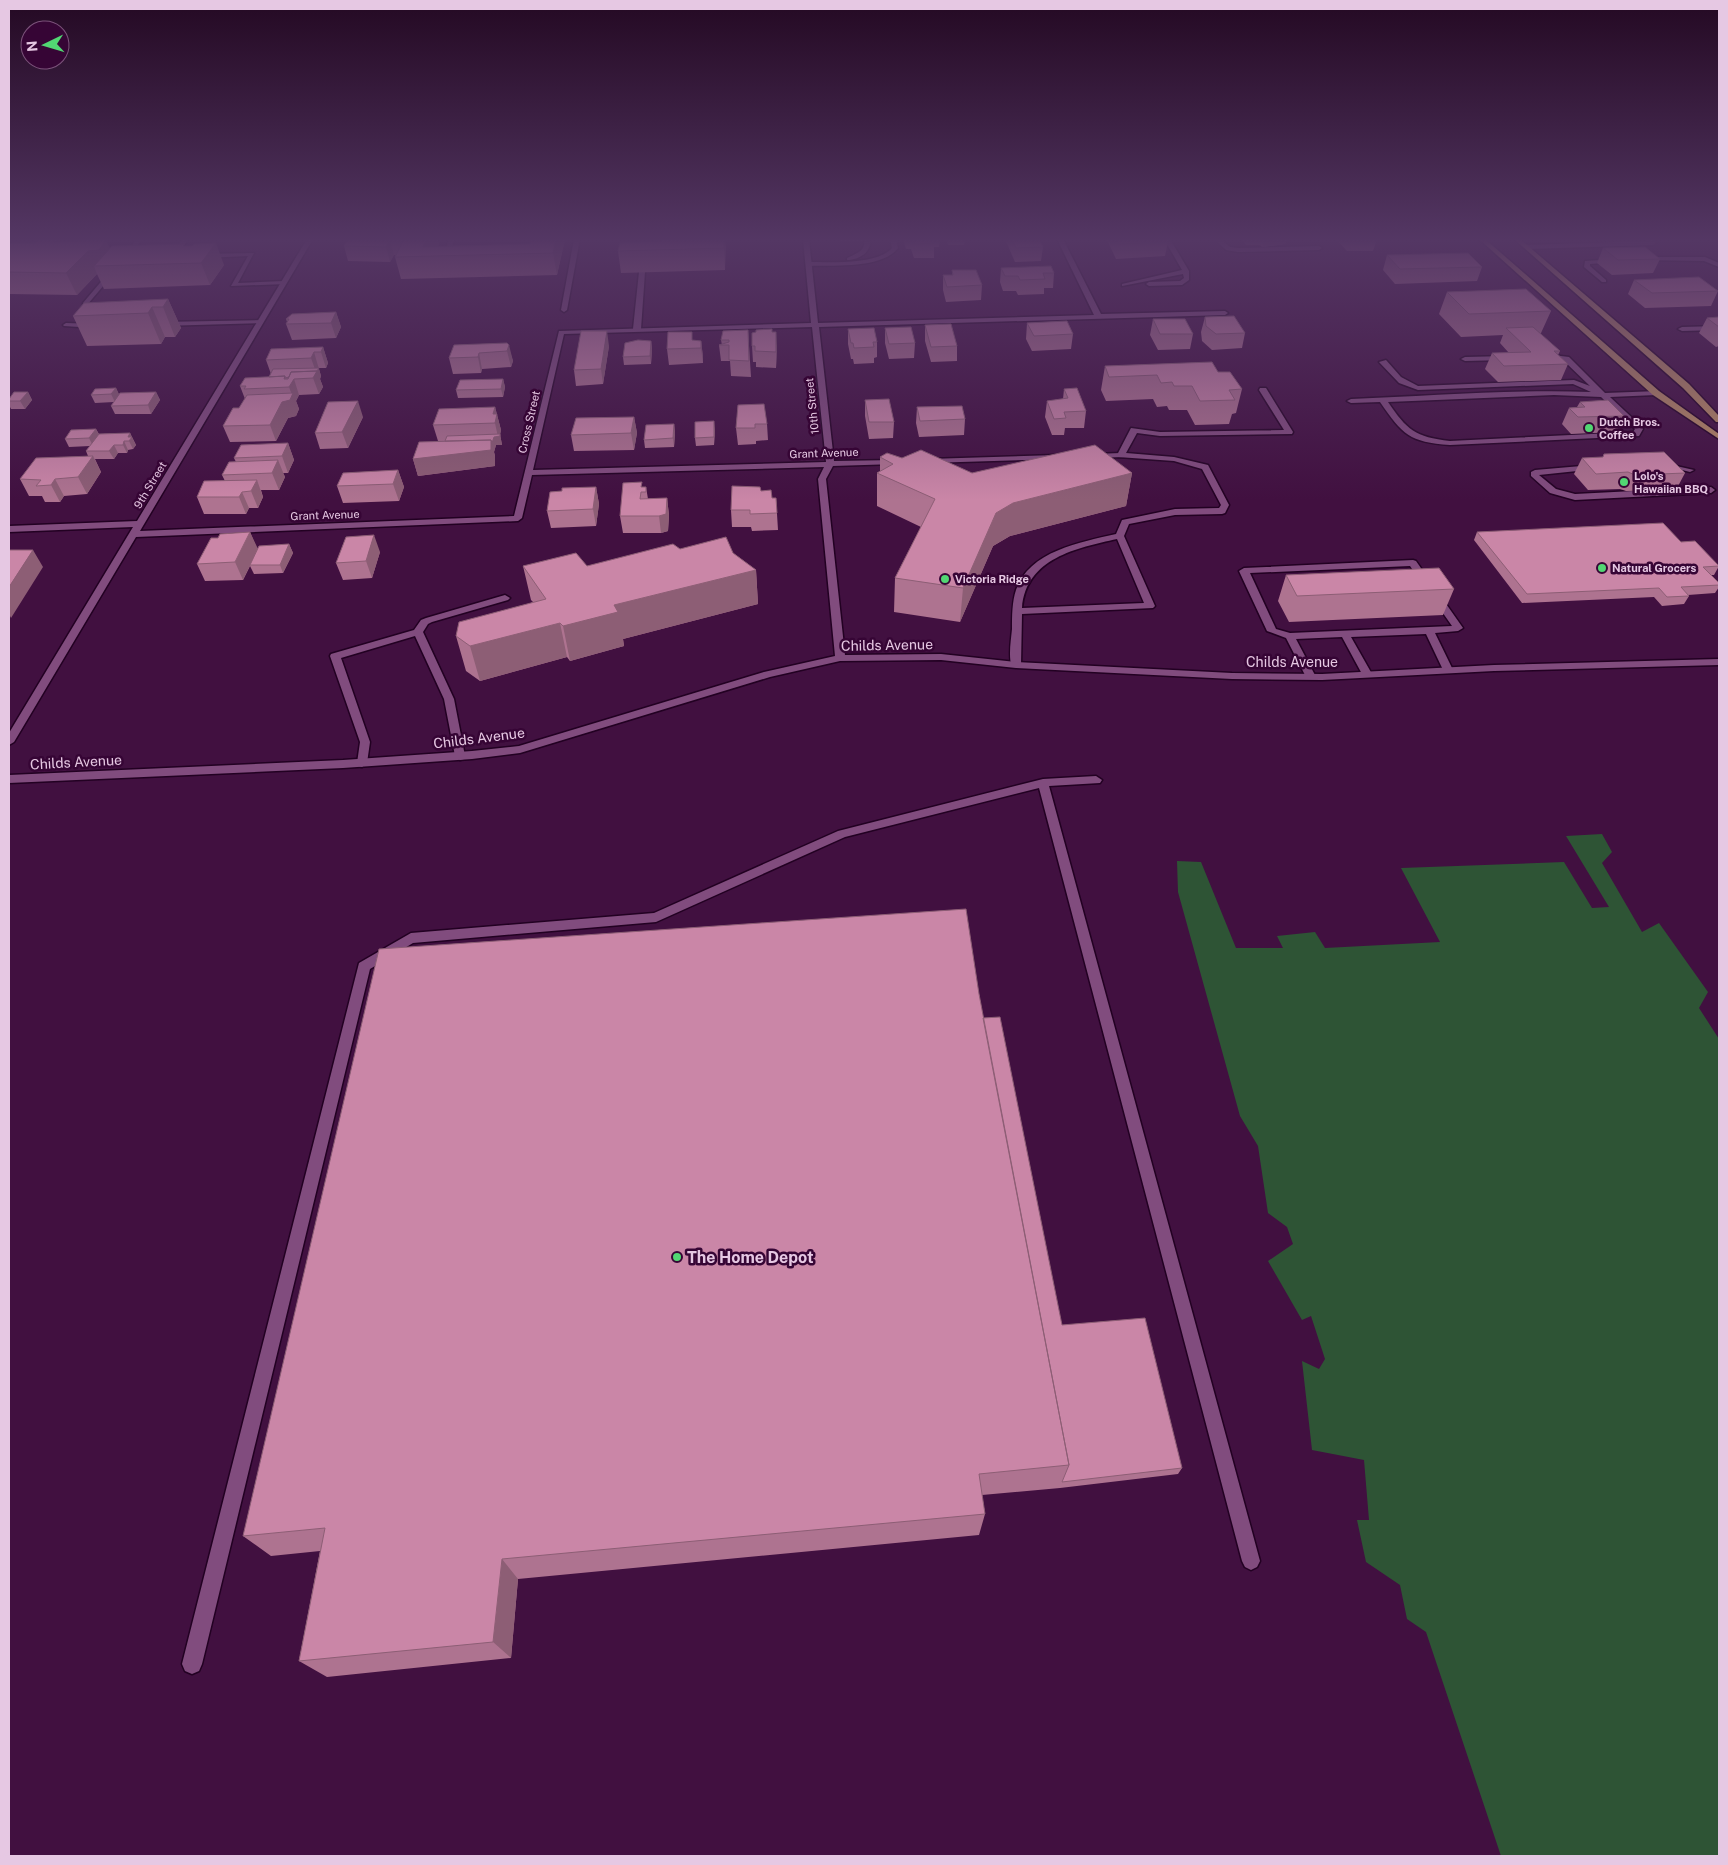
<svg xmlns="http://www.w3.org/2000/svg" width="1728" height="1865" viewBox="0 0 1728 1865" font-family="'Public Sans',sans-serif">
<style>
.green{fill:#2e5435}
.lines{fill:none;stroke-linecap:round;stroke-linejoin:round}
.lane-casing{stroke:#220122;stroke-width:3}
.street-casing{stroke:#220122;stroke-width:3}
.primary-casing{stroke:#220122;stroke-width:3}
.lane{fill:#814c7e;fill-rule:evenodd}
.street{fill:#814c7e;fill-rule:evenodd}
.primary{fill:#b88c64;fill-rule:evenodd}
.wall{fill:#ae7390}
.shaded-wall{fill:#8d5e75}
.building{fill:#ca86a7;stroke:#8d5e75}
.poi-dot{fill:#52d673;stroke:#360535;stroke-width:2}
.labels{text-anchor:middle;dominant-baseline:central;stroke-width:5;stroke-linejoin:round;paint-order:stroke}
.far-street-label{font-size:11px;fill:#e6c8e3;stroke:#360535}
.far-poi-label{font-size:11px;font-weight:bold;fill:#e6c8e3;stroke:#360535;text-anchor:start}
.street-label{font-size:14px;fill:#e6c8e3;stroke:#360535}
.near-poi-label{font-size:16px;font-weight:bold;fill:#e6c8e3;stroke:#360535;text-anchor:start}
</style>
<rect width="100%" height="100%" fill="#411040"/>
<path class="green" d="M1602 834 1612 852 1602 863 1642 932 1659 923 1708 992 1699 1008 1719 1039V1856H1501L1426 1632 1407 1619 1400 1585 1366 1562 1357 1520H1369L1364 1460 1312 1450 1302 1361 1319 1369 1325 1359 1311 1316 1302 1320 1268 1261 1293 1244 1287 1227 1268 1213 1258 1146 1240 1116 1178 892 1177 861 1201 862 1236 948H1283L1277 936 1315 932 1325 948 1440 942 1401 868 1564 862 1592 908 1609 907 1566 836Z"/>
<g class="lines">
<g class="lane-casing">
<path id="lane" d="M35 239H41L9 267V262Z
M137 239H143L87 305H83V303Z
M183 239H189L174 257H170Z
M449 239H455L446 262 441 263Z
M574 239H580L567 310 564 312 561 310Z
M864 239H870C872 252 859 260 847 260V258C857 253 866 251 864 239Z
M890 239H896L898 248C882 269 834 265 809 266L806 264 809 262C831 262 877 265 892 248Z
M1164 239H1170L1189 271V280L1182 285 1149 286 1146 284 1149 282 1180 281 1184 278 1183 274 1122 286V284L1182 270Z
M1214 239H1220L1230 247 1238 248 1319 246 1322 248 1319 250 1238 252 1226 250Z
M1644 239H1651L1656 243 1653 245 1527 249 1524 247 1527 245 1646 241Z
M1714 239H1719V242Z
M254 253 238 283 284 281 286 282V284L231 286 248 256 203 258 200 256 203 254Z
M1643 257H1705L1719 263V267L1704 261 1641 260Z
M1615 259 1613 262 1590 264V266L1606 280V282H1602L1584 267 1585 261Z
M642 270 645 272 641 329 637 331 633 329 639 272Z
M263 320 264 321 261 323 161 326 158 324 161 322Z
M66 323 94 324 97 326 94 328 64 326 63 325Z
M1719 326V330L1682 331 1678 329 1682 327Z
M1545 354 1569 357 1605 393 1659 391V395H1656L1610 397 1642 427 1643 429 1639 436 1450 445C1409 442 1403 435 1380 402L1351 403 1347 401 1351 399C1430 396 1511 389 1591 392L1573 384 1418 390 1399 383 1379 362 1386 360 1401 377 1418 386 1574 380 1590 386 1564 361 1542 358 1541 356ZM1554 395 1601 397 1635 429 1633 432 1450 441C1415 437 1407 430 1388 402Z
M1508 356V360H1505L1465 361 1461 359 1465 357Z
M1260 388H1266L1293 432 1292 434 1160 436 1137 433 1126 453 1174 457 1208 465 1229 505 1225 513 1222 514 1175 515 1129 524 1124 536 1155 606 1153 608 1022 614 1021 665 1020 667H1012C1008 657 1011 640 1012 629 1012 616 1012 602 1016 590 1029 551 1081 542 1116 534L1122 520 1175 509 1219 508 1221 505 1202 469 1174 461 1118 457 1117 455 1131 428 1160 432 1284 430 1259 390ZM1117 539 1144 603 1022 608C1026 558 1077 548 1117 539Z
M1663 463 1694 470 1690 472 1662 465Z
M1593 465 1597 467 1596 469 1539 475 1556 489 1575 494 1711 487 1715 490 1711 493 1575 500 1550 493 1531 476V472L1535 470Z
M1413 560 1416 561 1463 628 1458 631 1435 633 1453 670 1452 672H1444L1426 634 1351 637 1372 674 1367 677 1362 674 1342 637 1296 639 1316 677 1315 679H1307L1286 638 1267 631 1239 571 1244 568ZM1410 566 1452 626 1290 633 1276 629 1250 573Z
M505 595 510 598 508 600 432 622 428 624 423 632 454 699 465 756 464 759 460 760 455 756 444 699 415 636 341 658 370 742 367 763 362 767 358 766 357 763 360 742 330 656 331 654 414 630 421 620 426 618Z
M1096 776 1102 780 1100 783 1049 786 1260 1561 1257 1567 1251 1570 1245 1567 1242 1561 1039 788 845 837 656 922 413 943 370 969 202 1664 199 1671 192 1674 185 1671 182 1664 359 963 411 933 654 913 838 831 1043 779Z"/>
</g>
<g class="street-casing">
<path id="street" d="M307 239H313L140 531 514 516 559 331 811 323 803 239H809L818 323 1094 315 1057 239H1063L1101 314 1225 311 1228 313 1225 315 819 327 834 461 896 460 900 462 896 464 833 466 826 479 845 655 941 654 1016 662 1232 673 1322 674 1494 665 1719 659V665L1494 671 1322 680 1232 679 1016 668 941 660 840 661 770 677 520 753 472 759 343 768 9 783V775L343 760 472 751 519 746 764 672 835 656 818 479 824 467 532 475 522 518 518 521 136 537 14 742 9 745V733L133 527 9 532V526L137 521ZM812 327 826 462 533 470 564 334Z
M1121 453H1124V457L1093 458 1089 456 1093 454Z
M1056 455H1059V459L928 463 924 461 928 459Z"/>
</g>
<g class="primary-casing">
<path id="primary" d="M1479 239H1485L1659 391 1719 434V439L1653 395Z
M1514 239H1520L1689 384 1719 416V422H1716L1683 388Z"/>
</g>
<use href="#lane" class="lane"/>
<use href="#street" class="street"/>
<use href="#primary" class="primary"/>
</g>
<path class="wall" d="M59 239 60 242 110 248 186 246 224 265 210 285 104 289 97 274 77 295 9 294V243H35Z
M348 239H437L439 244 438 246 530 244 565 239 557 275 401 279 395 257 396 255H394L390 262 348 261 344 246Z
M662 239H725V270L621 273 618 251 662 241Z
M840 239H863V241H841Z
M903 239H940L939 247H934V258H914L911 249H906Z
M946 239H965L964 245H948Z
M1005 239H1039L1043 247 1041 261 1015 262Z
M1102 239H1166L1168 242 1165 256 1116 259 1107 240H1103Z
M1229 239H1287L1285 244 1262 247 1260 245H1246L1241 239 1229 240Z
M1336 239H1377L1373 251H1347Z
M1603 248 1660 259 1653 273 1612 275 1597 263Z
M1387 255 1482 267 1477 281 1395 284 1383 270Z
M1001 268 1054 273 1053 288H1044V294L1018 295 1016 291H1003L1000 282Z
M952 270 982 285 981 300 946 302 943 290V275H952Z
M1634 280 1718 291 1711 306 1645 308 1628 294Z
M1447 292 1551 311 1541 333 1540 334 1560 351 1558 355 1568 364 1561 380 1498 382 1485 369 1492 353H1509L1500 343 1503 335 1461 337 1439 314Z
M168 299 181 328 175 337H165L161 344 87 346 73 316Z
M336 312 341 327 336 338 292 340 286 324 287 322 286 319Z
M1205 317 1245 333 1242 348 1212 350 1202 341 1201 332Z
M1719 317V346L1716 347 1699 333 1707 318Z
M1153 319 1193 334 1190 349 1158 350 1150 335Z
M1027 323 1073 334 1071 349 1032 351 1026 339Z
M925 325 957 346V361L931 362 925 341Z
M885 328 915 343 914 358 889 359 885 343Z
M848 329 877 342V357L874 358V363L854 364 853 359H851L848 344Z
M748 330 751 377 731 376 730 361H721L719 345H722L721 340Z
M772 332 777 347 776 368 756 367V362H753L752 346Z
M693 340 701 341 703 357V363L669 365 667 349Z
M651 341 652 349 651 364 624 365 623 357Z
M507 343 513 361 511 367 482 369 481 373 453 374 449 358Z
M609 346 603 384 576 386 574 370Z
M323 347 328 363 326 368H319V369L321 376 320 379 323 387 319 394 299 395 296 401 299 409 296 416 288 418 276 441 230 442 223 426 239 408 245 399 240 386 269 377 271 374 266 360Z
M1105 366 1218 372 1242 389 1236 413 1232 414 1229 424 1195 425 1187 410H1169L1167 406 1157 407 1153 399 1106 401 1101 390Z
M503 379 505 387 503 397 458 398 456 390Z
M116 388 119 395 156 392 160 400 151 414H115L111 406 114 402 95 403 91 395Z
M1064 389 1086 411 1084 428H1065L1064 435H1052L1045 417 1047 401 1063 399Z
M28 392 32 400 25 409H11L9 405V399Z
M865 400 894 422 893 438 869 439 865 416Z
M1580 402 1624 416 1616 432 1571 434 1562 424 1569 408 1577 407Z
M738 405 767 424 768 440 756 441V444L738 445 736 428Z
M495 407 501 430 500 434 502 445H496L494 452 495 456V466L418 476 413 459 438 441 433 425Z
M917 407 965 419 964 435 919 437 916 423Z
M363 417 348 448 320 449 315 433Z
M634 417 637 433 634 450 574 451 571 435Z
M674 424 675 433 674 447 645 448 644 440Z
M96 429 99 434 130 433 136 445 133 449 128 450 127 453H118L114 459H95L101 472 87 494 64 496 60 502H45L42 496H29L20 479 88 456 86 451 90 446 69 447 65 439Z
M715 429 714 445 696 446 695 438Z
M288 443 294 460 288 473H283L285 477 279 490H261L263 497 258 508H249L246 514H204L197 497 225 481 222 475 236 462 234 458Z
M880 457 902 458 972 473H1132L1126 506 1010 536 993 546 960 622 894 612 895 578 921 527 877 506V473L880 471Z
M1582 458 1685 473 1676 490 1626 491 1620 489 1588 490 1574 474Z
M398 470 404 487 399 501 343 503 337 486Z
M596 487 599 504 596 526 551 528 547 511 562 491Z
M642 487H646L648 499 667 498 669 515 668 531 661 533H623L620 516Z
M761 491 772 498H776L778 530 752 531 751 527H732L731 510Z
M250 532 257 549 289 544 293 553 283 573 254 574 250 566 243 580 205 581 197 564 218 538Z
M1477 532 1681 542 1719 566 1714 575H1711L1719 583V587L1715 593 1688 595 1689 596 1684 604 1662 606 1654 597 1522 603 1474 540Z
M680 549 733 553 756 570 758 604 623 639 624 646 570 661 567 657 480 681 466 671 456 636 533 602 531 600 523 566H587Z
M380 552 372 578 343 580 336 563Z
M1286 575 1454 589 1443 615 1289 622 1278 601Z
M979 994 983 1018 1062 1325 1182 1468 1178 1474 1060 1488 982 1495 985 1514 979 1535 518 1579 511 1658 327 1677 299 1661 320 1551 271 1556 243 1536Z"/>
<path class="shaded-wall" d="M57 239H59L68 259 54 242Z
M427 239H437L439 244 434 256 423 247Z
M556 239H565L557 275 553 253Z
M724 239H725L726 247 725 270 724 248Z
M1264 239H1287L1285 244 1262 247Z
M106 240 116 261 94 266 97 274 77 295 66 273 88 251Z
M390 240 394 255 390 262 386 247Z
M216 243 224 265 210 285 201 263Z
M168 299 181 328 175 337 163 307Z
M152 307 165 337 161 344 148 313Z
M336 312 341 327 336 338 331 323Z
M607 331 609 346 603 384 601 369Z
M776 332 777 347 776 368Z
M651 341 652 349 651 364 650 356Z
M701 341 703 357V363L701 348Z
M509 345 513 361 511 367 507 351Z
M323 347 328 363 326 368 321 352Z
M314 352 321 376 320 379 323 387 319 394 313 378 316 372 311 358Z
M479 353 482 369 481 373 478 357Z
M294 379 299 395 296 401 299 409 296 416 288 418 276 441 270 425 282 402 292 395 289 387Z
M503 379 505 387 503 397 501 389Z
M116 388 120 396 115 402 111 394Z
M28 392 32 400 25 409 20 401Z
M156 392 160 400 151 414 148 405Z
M358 401 363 417 348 448 342 432Z
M495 407 501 430 500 436V434L502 445H496L494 452 495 456V466L418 476 413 459 491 440 494 437H498L493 414Z
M634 417 637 433 634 450 631 433Z
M714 421 715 429 714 445Z
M674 424 675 433 674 447 673 438Z
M96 429 100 437 93 446 89 438Z
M130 433 136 445 133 449 129 441 128 437Z
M124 441 128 450 127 453 123 445Z
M288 443 294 460 288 473 282 456Z
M114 445 118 453 114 459 109 451Z
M93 456 101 472 87 494 78 477Z
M278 460 285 477 279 490 272 473Z
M398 470 404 487 399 501 393 484Z
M1132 473 1126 506 1010 536 993 546 960 622 963 588 996 513 1013 503Z
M55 479 64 496 60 502 51 485Z
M257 480 263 497 258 508 251 491Z
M596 487 599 504 596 526 593 509Z
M242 492 249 508 246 514 239 497Z
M667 498 669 515 668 531 661 533 659 516Z
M250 532 258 549 243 580 235 562Z
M374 535 380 552 372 578 366 561Z
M289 544 293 553 283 573 280 565Z
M33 550 43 567 11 618 9 614V587Z
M756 570 758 604 623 639 624 646 570 661 563 626 614 605Z
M560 623 567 657 480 681 470 646Z
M502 1559 518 1579 511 1658 493 1642Z"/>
<path class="building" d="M39 239H57L54 242 106 240 99 250 88 251 66 273 9 272V243H35Z
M348 239H404L403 240H390L386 247 344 246Z
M404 239H427L423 247 530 244 531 239H556L553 253 395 257Z
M662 239H724V248L618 251 620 243 662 241Z
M913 239H933L935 243 915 244Z
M1012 239H1039L1043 247 1016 248Z
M1116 239H1166L1168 242 1118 244Z
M216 243 201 263 94 266 112 246 185 244 183 246H192L194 244Z
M1645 247 1660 259 1618 260 1603 248Z
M1468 253 1482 267 1400 269 1387 255Z
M1051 266 1054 273H1043L1045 279 1020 280 1018 276H1005L1001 268Z
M952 270H976L982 285 947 287 943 275H953Z
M1699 277 1718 291 1652 293 1634 280Z
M1526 289 1551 311 1469 314 1447 292Z
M168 299 163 307H152L148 313 73 316 84 303Z
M336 312 331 323 286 324 289 319H286L292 314Z
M1234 316 1245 333 1216 334 1206 326 1205 317Z
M1719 317V327L1707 318Z
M1153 319H1185L1193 334H1160Z
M1067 321 1073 334 1034 336 1027 323Z
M951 324 957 346 931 347 925 325Z
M911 327 915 343 889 344 885 328Z
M1533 327 1560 351H1554L1568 364 1504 366 1492 353 1531 352 1506 328Z
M874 328 877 342H873L874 347 854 348 853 343H851L848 329Z
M772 329V332H776V352L755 351V346H752V333L756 332V330Z
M748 330 749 361 729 360V345H719L729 342V340H721L723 331Z
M581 331H607L601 369 574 370Z
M668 332H692V340L701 341V348L667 349Z
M638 340 651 341 650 356 623 357 625 343Z
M507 343 509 345 507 351 479 353 478 357 449 358 454 345Z
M323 347 321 352H314L311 358 266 360 271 349Z
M1212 362 1218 372H1230L1242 389 1229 390 1235 400 1200 401 1192 386H1174L1172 382 1161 383 1157 375 1109 377 1105 366Z
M319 368 317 371 291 372 289 377 285 378V376L269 377 273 369Z
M317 371 313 378 294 379 289 387 244 389 246 386H240L245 378 285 376 284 379H288L291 372Z
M503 379 501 389 456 390 460 380Z
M116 388 111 394 91 395 95 389Z
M1077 388 1086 411 1064 412 1066 418 1054 419 1047 401 1068 398 1064 389Z
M14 392H28L20 401H9V399Z
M156 392 148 405 111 406 120 393Z
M293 393 290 400 282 402 270 425 223 426 233 408H239L247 395Z
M889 399 894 422H869L865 400Z
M1608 400 1624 416 1578 417 1569 408 1585 407 1580 402Z
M358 401 342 432 315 433 328 402Z
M764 404 767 424H755V428H736L738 405Z
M962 406 965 419 920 421 917 407Z
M495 407 493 414H497L495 423 433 425 439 409Z
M634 417 631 433 571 435 576 418Z
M714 421V437L695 438V422Z
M674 424 673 438 644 440 646 425Z
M96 429 89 438 65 439 71 430Z
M130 433 128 437H132L129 441H124L123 445H114L109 451H86L99 434Z
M500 434V436L494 437 492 443 491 440 445 441 447 436Z
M491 440V450L413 459 419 442Z
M288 443 282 456 234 458 241 445Z
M1095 445 1132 473 1013 503 996 513 963 588 895 578 935 499 877 473 893 464 880 457 887 453 902 458 921 450 972 473Z
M1664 452 1685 473 1635 475 1628 472 1596 474 1582 458 1603 457 1604 454Z
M93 456 78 477 55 479 51 485 36 486 41 480 20 479 36 458Z
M278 460 272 473 222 475 229 462Z
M398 470 393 484 337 486 343 473Z
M257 480 251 491 242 492 239 497H197L204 481Z
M642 482 641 487H646V492H641L640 499 667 498 666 514 659 516H620L623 483Z
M732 486 760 487 761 491 771 490 772 498H776L777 513 750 514V510H731Z
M596 487 593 509 547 511 550 492 562 491V488Z
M1663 523 1681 542 1695 541 1719 566 1703 567 1719 583V585L1681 587 1689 596 1667 597 1659 588 1527 594 1477 532Z
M250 532 235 562 197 564 211 538H218L220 534Z
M374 535 366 561 336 563 346 537Z
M726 537 733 553 756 570 614 605 618 612 563 626 560 623 470 646 456 636 459 622 546 599 523 566 576 553 587 566 673 544 680 549Z
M289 544 280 565H250L259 546Z
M9 550H33L9 587Z
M1439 568 1454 589 1297 596 1286 575Z
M966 909 979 994 1069 1465 979 1474 985 1514 502 1559 493 1642 299 1661 325 1528 243 1536 379 949Z
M1000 1017 1062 1325 1145 1318 1182 1468 1062 1482 1069 1465 983 1018Z"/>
<linearGradient id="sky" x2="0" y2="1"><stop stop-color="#240923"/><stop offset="0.48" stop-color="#543764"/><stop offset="1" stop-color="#543764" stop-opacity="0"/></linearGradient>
<rect width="1728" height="500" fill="url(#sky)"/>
<g class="poi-dot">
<circle cx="1589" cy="428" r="5"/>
<circle cx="1624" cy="482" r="5"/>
<circle cx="1602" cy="568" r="5"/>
<circle cx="945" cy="579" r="5"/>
<circle cx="677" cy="1257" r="5"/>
</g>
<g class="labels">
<g class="far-street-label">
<text transform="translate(812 406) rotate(-96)">10th Street</text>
<text transform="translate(529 422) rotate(-77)">Cross Street</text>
<text transform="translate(824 453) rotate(-2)">Grant Avenue</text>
<text transform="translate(150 485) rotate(-59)">9th Street</text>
<text transform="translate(325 515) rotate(-2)">Grant Avenue</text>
</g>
<g class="far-poi-label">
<text x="1599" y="422">Dutch Bros.<tspan x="1599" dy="13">Coffee</tspan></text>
<text x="1634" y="476">Lolo's<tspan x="1634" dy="13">Hawaiian BBQ</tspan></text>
<text x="1612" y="568">Natural Grocers</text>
<text x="955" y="579">Victoria Ridge</text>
</g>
<g class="street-label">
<text transform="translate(887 645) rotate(-1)">Childs Avenue</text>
<text x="1292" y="662">Childs Avenue</text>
<text transform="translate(479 738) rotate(-7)">Childs Avenue</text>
<text transform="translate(76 762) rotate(-3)">Childs Avenue</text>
</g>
<g class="near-poi-label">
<text x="687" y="1257">The Home Depot</text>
</g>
</g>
<rect width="1728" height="1865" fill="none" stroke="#e6c8e3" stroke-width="20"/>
<g transform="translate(45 45) rotate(265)"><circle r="24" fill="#360535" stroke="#7c537b"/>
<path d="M0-4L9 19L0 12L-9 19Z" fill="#52d673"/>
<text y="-8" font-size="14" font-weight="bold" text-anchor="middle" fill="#e6c8e3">N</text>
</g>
</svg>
